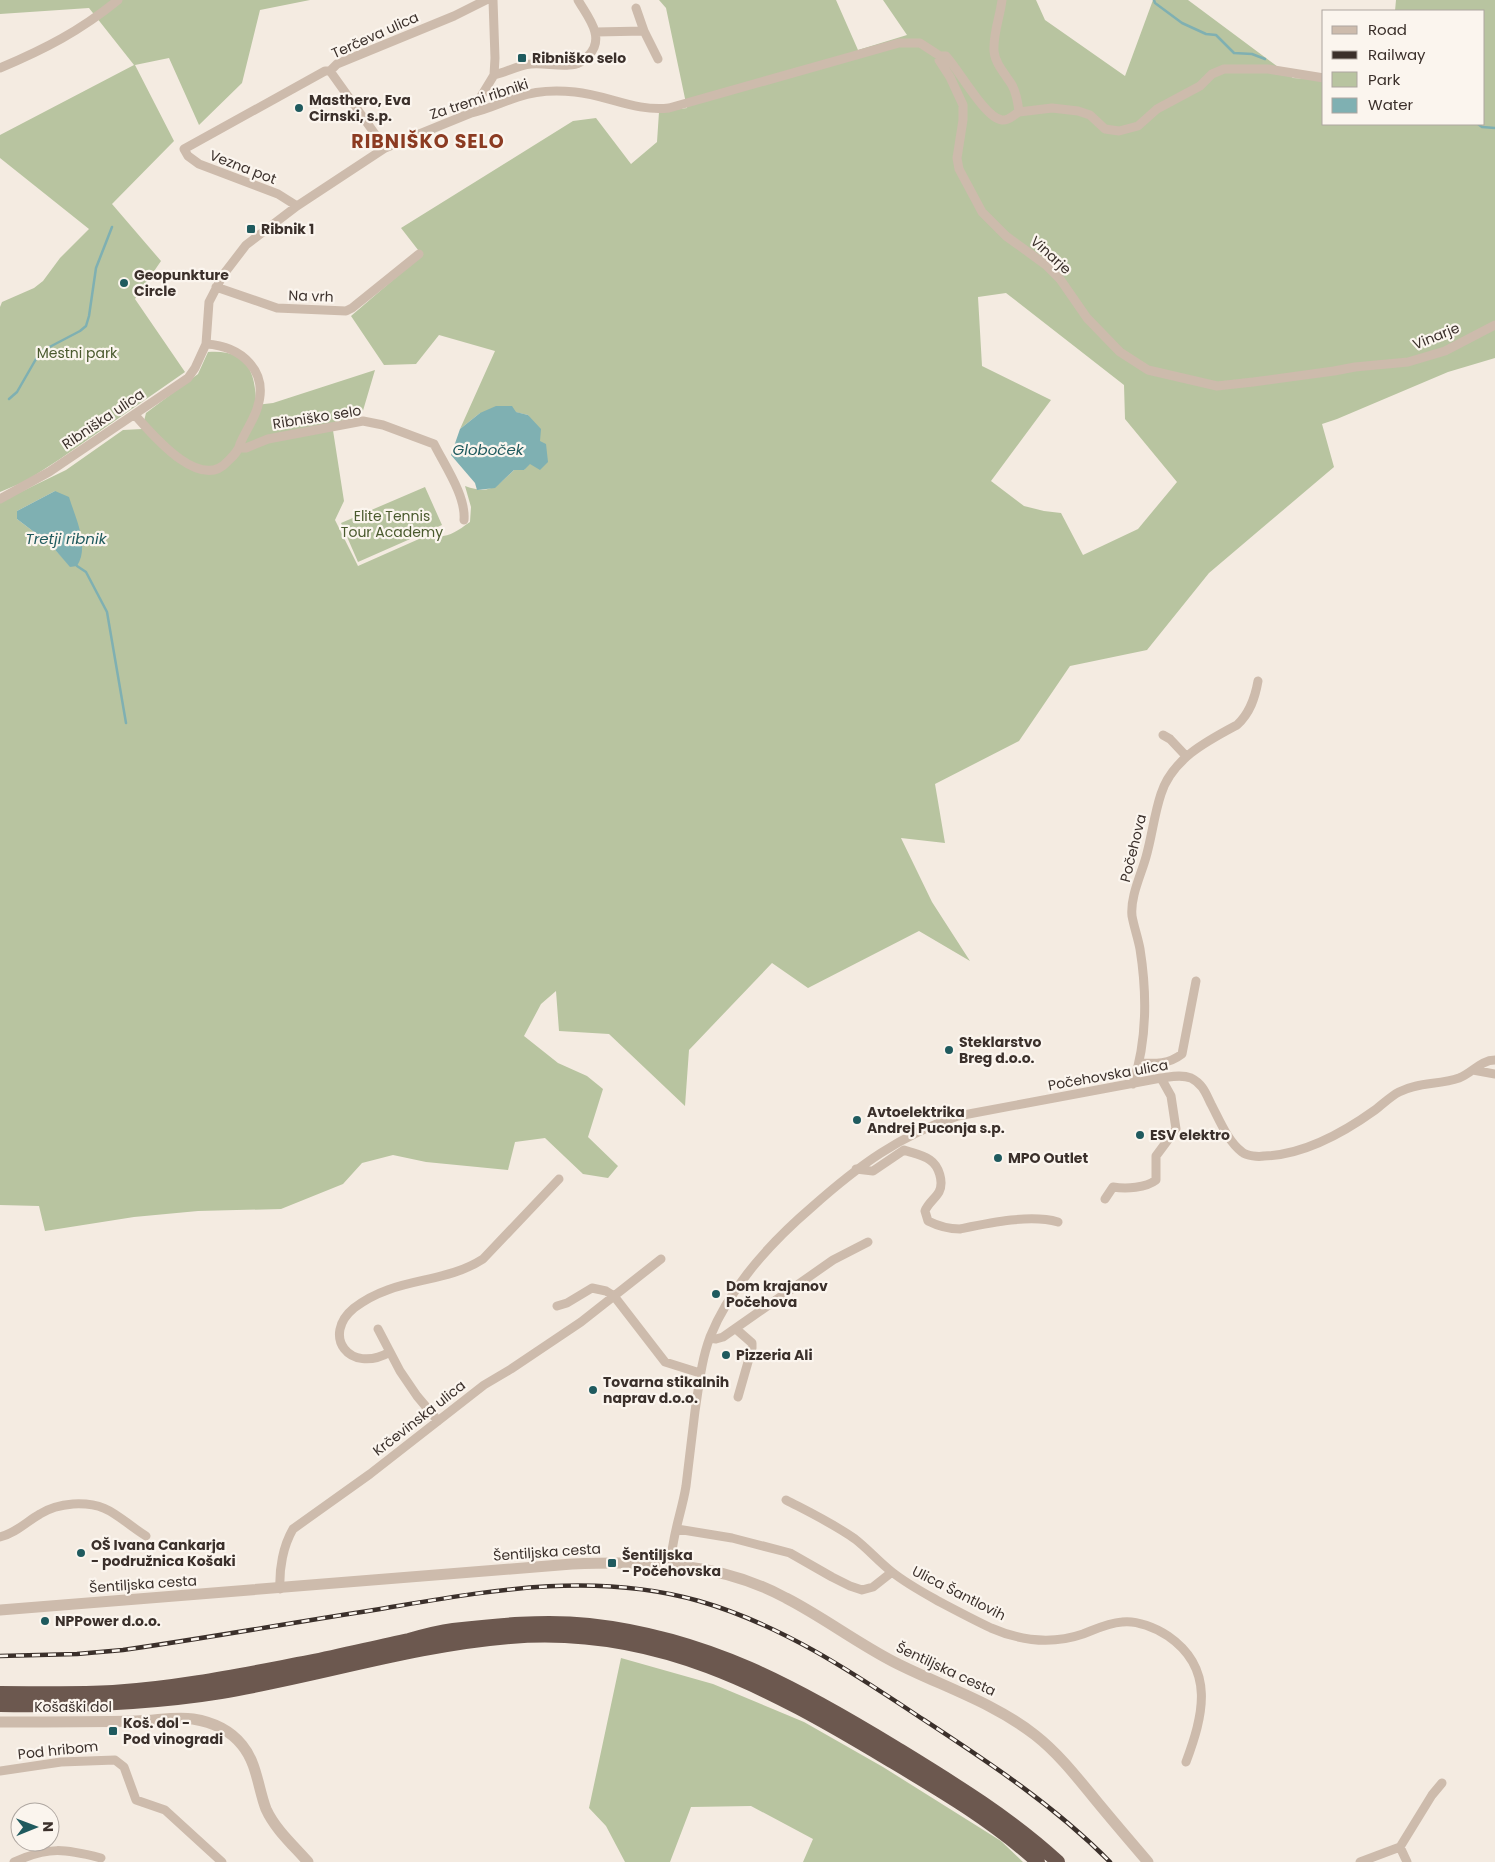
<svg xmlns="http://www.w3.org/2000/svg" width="1495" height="1862" viewBox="0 0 1495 1862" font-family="Poppins,sans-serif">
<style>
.green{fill:#b8c4a0;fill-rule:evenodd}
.water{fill:#7fb0b2}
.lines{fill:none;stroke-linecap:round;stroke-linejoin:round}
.stream{stroke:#7fb0b2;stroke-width:2.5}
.minor{stroke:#cdbbac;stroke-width:9}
.tertiary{stroke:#cdbbac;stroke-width:11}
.trunk{stroke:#6c584f;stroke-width:14}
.rail-casing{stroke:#3b302b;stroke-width:4.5}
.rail{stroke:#fbf5ee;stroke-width:2.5;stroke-dasharray:8;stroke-linecap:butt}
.poi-dot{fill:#1f5a5e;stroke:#fbf5ee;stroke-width:2}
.labels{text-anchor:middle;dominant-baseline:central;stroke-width:4.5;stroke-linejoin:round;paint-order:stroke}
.street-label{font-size:14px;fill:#3b302b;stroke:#fbf5ee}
.poi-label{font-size:14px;font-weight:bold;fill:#3b302b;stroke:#fbf5ee;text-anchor:start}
.park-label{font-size:14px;fill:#4a5a2e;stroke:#fbf5ee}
.water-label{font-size:15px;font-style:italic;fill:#1f5a5e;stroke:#fbf5ee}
.district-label{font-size:19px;font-weight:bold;letter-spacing:1px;fill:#8c3b22;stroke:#fbf5ee}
</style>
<rect width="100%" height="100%" fill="#f4ebe1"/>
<path class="green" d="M0 0H310L260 10 242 83 199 125 169 58 135 65 174 141 112 204 161 261 135 299 185 372 60 459 26 481 0 492V307L2 302 34 288 43 281 60 258 89 229 0 158V135L134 65 89 8 0 14Z
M659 0H836L858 50 907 35 883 0H1036L1045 20 1125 76 1153 0H1188L1293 78 1324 80V124H1484V11H1395L1396 0H1495V358L1448 372 1337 419 1322 424 1334 467 1209 573 1147 650 1070 666 1019 741 935 784 945 843 901 838 932 902 970 961 919 931 808 988 772 963 689 1050 685 1106 609 1034 559 1031 556 991 541 1004 524 1036 558 1063 587 1076 603 1089 588 1137 618 1166 608 1178 583 1174 545 1138 515 1142 508 1170 426 1162 393 1155 362 1163 343 1184 281 1209 198 1211 134 1217 45 1231 39 1206 0 1205V502L66 470 123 430 142 429 146 413 198 374 208 352C246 349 256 370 256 405L273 403 375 370 362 414 332 424 344 501 335 520 358 566 428 535C448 539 454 533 470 522L471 507 465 486C490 495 496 487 514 470H524L540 442 528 415 515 412 480 413 460 429 495 351 439 335 416 364 384 365 351 316 422 255 401 228 573 121 596 118 631 164 657 142 659 112 687 108 666 8ZM1006 293 1124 385 1125 419 1177 482 1138 529 1083 555 1061 513 1044 511 1024 506 991 481 1051 400 982 366 978 297ZM55 491 71 567 51 545 17 519V511Z
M425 487 442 525 358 562 341 523Z
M621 1658 713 1684 804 1722 883 1767 1001 1841 1023 1862H803L813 1839 751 1806 691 1807 670 1862H625L606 1826 589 1808Z"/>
<path class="water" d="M496 406H512L516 412 528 415 541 429 540 441 546 444 548 462 540 470 530 464 524 470H514L495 488 477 490 475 483 451 455 460 429 480 413Z
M55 491 69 497C75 517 90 546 77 566L70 567 51 545 17 519V511Z"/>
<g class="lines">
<path class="stream" d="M1154 0 1155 3 1182 23 1206 34 1216 35 1234 53 1252 54 1265 59
M1478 124 1482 127 1495 128
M9 399 17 392 40 352 80 331 86 326 89 316 96 268 112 227
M77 566 86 572 107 612 126 723"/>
<path class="minor" d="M636 8 644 31
M596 32 644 31 658 59
M940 56 939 60 950 77 963 105V120L957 158 959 169 982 212 1006 236 1046 265 1060 279 1087 318 1120 352 1148 370 1217 386 1253 382 1334 371 1355 367 1408 362 1445 351 1495 325
M0 68C45 49 80 31 118 0
M330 71 385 148
M494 75C507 72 518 65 531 64 544 63 556 66 569 65 578 65 583 61 589 55 606 37 587 16 578 0
M1019 112 1052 108 1078 111 1090 115 1105 129 1119 131 1138 126 1157 109 1200 86 1212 74 1224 69H1268L1324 78
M471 113 494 75 495 58 493 0
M297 206 278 194 199 164 188 156 184 149 325 71H330L337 64 454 16 486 0
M216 287 277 308 346 311 352 308 419 254
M135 415C152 434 200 492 227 462 232 457 239 451 240 444 245 432 253 421 257 409 270 371 241 346 206 344
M239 448H246L268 439 363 421 383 425 434 444C445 466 466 496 464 520
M0 499 49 472 188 378 195 368 206 344 209 302 223 275 246 245 297 206 385 148 471 113C487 110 502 102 518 97 535 91 557 90 575 92 607 95 636 112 669 108L899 43H920L940 56H946C959 70 985 118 1002 120 1009 121 1013 115 1019 112 1018 103 1017 94 1012 85 1006 75 995 64 994 51 993 33 1000 17 1002 0
M1163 735 1170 739 1186 756
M1140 1063C1156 1064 1169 1064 1182 1054L1196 981
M1473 1070 1495 1074
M1133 1084C1147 1041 1147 993 1140 949 1138 938 1134 927 1132 916 1130 897 1141 875 1146 857 1152 836 1154 815 1161 794 1172 759 1207 741 1237 725 1250 713 1255 698 1258 681
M856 1169 873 1171 904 1150C912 1153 924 1155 930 1160 939 1166 944 1182 939 1192 935 1199 928 1203 925 1211L928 1221C938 1226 949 1229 960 1229 989 1223 1030 1214 1058 1222
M1105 1199 1113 1187C1126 1189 1146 1188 1156 1180V1156L1176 1129 1171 1096 1161 1078
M557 1306 567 1303 592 1288 606 1291 614 1296 665 1362 700 1373
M378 1329 400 1371 417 1396 438 1421
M736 1329 752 1343V1348L738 1397
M710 1338 716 1339 723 1337 833 1260 868 1242
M390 1352C349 1375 321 1335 354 1308 395 1276 443 1285 483 1259L559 1179
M786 1500C809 1512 834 1524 855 1539 868 1549 879 1562 892 1572 907 1584 924 1593 940 1602 957 1611 974 1620 991 1628 1021 1641 1051 1645 1083 1634 1096 1629 1108 1623 1122 1622 1137 1620 1156 1628 1168 1636 1216 1669 1203 1716 1186 1762
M677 1529 732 1538 790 1553 832 1577 850 1586 862 1590 873 1587 892 1572
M0 1537C16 1533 26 1522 40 1514 51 1507 61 1505 73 1504 110 1502 117 1518 146 1536
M671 1564C671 1538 682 1512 686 1486 689 1461 692 1436 695 1411 699 1386 701 1361 710 1337 731 1285 770 1243 812 1207 858 1166 900 1135 958 1116L1161 1078C1170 1077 1181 1074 1191 1078 1203 1084 1206 1094 1211 1104 1219 1119 1228 1142 1242 1152 1247 1156 1258 1157 1264 1156 1304 1155 1343 1133 1375 1110 1383 1104 1391 1096 1399 1092 1418 1082 1439 1085 1459 1078 1472 1073 1481 1060 1495 1060
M280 1589C279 1569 283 1546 293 1529L370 1474 484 1385 511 1369 581 1322 661 1259
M0 1771 61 1762 115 1760 124 1767 136 1800 165 1810 222 1862
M1400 1847 1407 1862
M14 1862C49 1846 65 1849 101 1858
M1360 1862 1400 1847 1432 1795 1442 1783"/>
<path class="tertiary" d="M0 1610 572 1564C647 1561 718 1561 786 1598 823 1617 857 1643 894 1662 941 1686 993 1702 1035 1735 1058 1753 1076 1776 1094 1798 1112 1820 1130 1841 1148 1862
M0 1722C46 1722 91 1722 136 1721 155 1721 175 1716 193 1719 212 1722 230 1730 242 1745 257 1763 258 1788 266 1809 275 1829 293 1845 308 1862"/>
<path class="trunk" d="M0 1693C38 1693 76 1694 113 1692 179 1688 245 1674 309 1662 343 1655 376 1647 409 1640 423 1636 438 1632 453 1630 498 1625 544 1620 589 1625 707 1638 796 1687 896 1748 953 1783 1009 1817 1058 1862
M0 1705C74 1706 148 1704 221 1692 318 1676 412 1645 510 1637 655 1625 768 1687 888 1759 940 1790 993 1821 1038 1862"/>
<g class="rail-casing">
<path id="rail" d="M0 1656 77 1654 123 1650C207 1638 290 1623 374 1610 483 1592 589 1570 699 1601 779 1624 849 1670 918 1716 985 1760 1053 1804 1110 1862"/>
</g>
<use href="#rail" class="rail"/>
</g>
<g class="poi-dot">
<rect x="517" y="53" width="10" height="10" rx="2.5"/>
<circle cx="299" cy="108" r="5"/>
<rect x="246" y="224" width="10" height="10" rx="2.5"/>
<circle cx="124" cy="283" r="5"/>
<circle cx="949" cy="1050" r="5"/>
<circle cx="857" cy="1120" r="5"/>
<circle cx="1140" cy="1135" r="5"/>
<circle cx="998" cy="1158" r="5"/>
<circle cx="716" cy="1294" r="5"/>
<circle cx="726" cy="1355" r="5"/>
<circle cx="593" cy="1390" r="5"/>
<circle cx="81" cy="1553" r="5"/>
<rect x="607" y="1558" width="10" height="10" rx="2.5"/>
<circle cx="45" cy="1621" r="5"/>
<rect x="108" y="1726" width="10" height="10" rx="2.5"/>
</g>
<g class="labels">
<g class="street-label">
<text transform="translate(375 35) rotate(-24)">Terčeva ulica</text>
<text transform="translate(479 99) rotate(-18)">Za tremi ribniki</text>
<text transform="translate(243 167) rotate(21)">Vezna pot</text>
<text transform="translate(1051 255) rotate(42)">Vinarje</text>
<text transform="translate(311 296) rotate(2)">Na vrh</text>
<text transform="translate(1436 336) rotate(-22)">Vinarje</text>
<text transform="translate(317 417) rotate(-9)">Ribniško selo</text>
<text transform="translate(103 419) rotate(-34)">Ribniška ulica</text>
<text transform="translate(1133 848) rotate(-76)">Počehova</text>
<text transform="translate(1108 1075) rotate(-10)">Počehovska ulica</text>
<text transform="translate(419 1418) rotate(-38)">Krčevinska ulica</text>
<text transform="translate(547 1552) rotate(-4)">Šentiljska cesta</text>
<text transform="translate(143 1584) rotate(-4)">Šentiljska cesta</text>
<text transform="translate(959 1593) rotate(27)">Ulica Šantlovih</text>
<text transform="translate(946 1669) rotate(25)">Šentiljska cesta</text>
<text x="73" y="1707">Košaški dol</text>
<text transform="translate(58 1750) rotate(-6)">Pod hribom</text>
</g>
<g class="poi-label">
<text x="532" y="58">Ribniško selo</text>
<text x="309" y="100">Masthero, Eva<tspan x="309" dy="16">Cirnski, s.p.</tspan></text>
<text x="261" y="229">Ribnik 1</text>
<text x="134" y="275">Geopunkture<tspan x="134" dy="16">Circle</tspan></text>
<text x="959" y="1042">Steklarstvo<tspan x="959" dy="16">Breg d.o.o.</tspan></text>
<text x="867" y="1112">Avtoelektrika<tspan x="867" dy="16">Andrej Puconja s.p.</tspan></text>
<text x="1150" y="1135">ESV elektro</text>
<text x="1008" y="1158">MPO Outlet</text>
<text x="726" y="1286">Dom krajanov<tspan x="726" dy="16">Počehova</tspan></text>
<text x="736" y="1355">Pizzeria Ali</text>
<text x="603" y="1382">Tovarna stikalnih<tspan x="603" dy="16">naprav d.o.o.</tspan></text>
<text x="91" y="1545">OŠ Ivana Cankarja<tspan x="91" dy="16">- podružnica Košaki</tspan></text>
<text x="622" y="1555">Šentiljska<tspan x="622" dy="16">- Počehovska</tspan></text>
<text x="55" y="1621">NPPower d.o.o.</text>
<text x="123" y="1723">Koš. dol -<tspan x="123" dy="16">Pod vinogradi</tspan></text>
</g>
<g class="park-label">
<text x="77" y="353">Mestni park</text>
<text x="392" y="516">Elite Tennis<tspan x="392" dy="16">Tour Academy</tspan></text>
</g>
<g class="water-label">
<text x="488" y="449">Globoček</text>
<text x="66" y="538">Tretji ribnik</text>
</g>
<g class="district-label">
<text x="428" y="141">RIBNIŠKO SELO</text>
</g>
</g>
<rect x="1322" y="10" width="162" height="115" fill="#fbf5ee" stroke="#aea6a0"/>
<rect x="1332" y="26" width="25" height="8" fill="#cdbbac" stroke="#aea6a0"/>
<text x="1368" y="35" font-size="15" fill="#3b302b">Road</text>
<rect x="1332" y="51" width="25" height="8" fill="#3b302b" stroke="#aea6a0"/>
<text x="1368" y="60" font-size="15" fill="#3b302b">Railway</text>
<rect x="1332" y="72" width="25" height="15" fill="#b8c4a0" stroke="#aea6a0"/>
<text x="1368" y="85" font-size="15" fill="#3b302b">Park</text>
<rect x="1332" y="98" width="25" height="15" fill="#7fb0b2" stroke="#aea6a0"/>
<text x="1368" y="110" font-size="15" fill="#3b302b">Water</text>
<g transform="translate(35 1827) rotate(89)"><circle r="24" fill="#fbf5ee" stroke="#aea6a0"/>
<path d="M0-4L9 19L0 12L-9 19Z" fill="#1f5a5e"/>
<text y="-8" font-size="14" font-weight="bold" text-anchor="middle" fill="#3b302b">N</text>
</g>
</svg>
